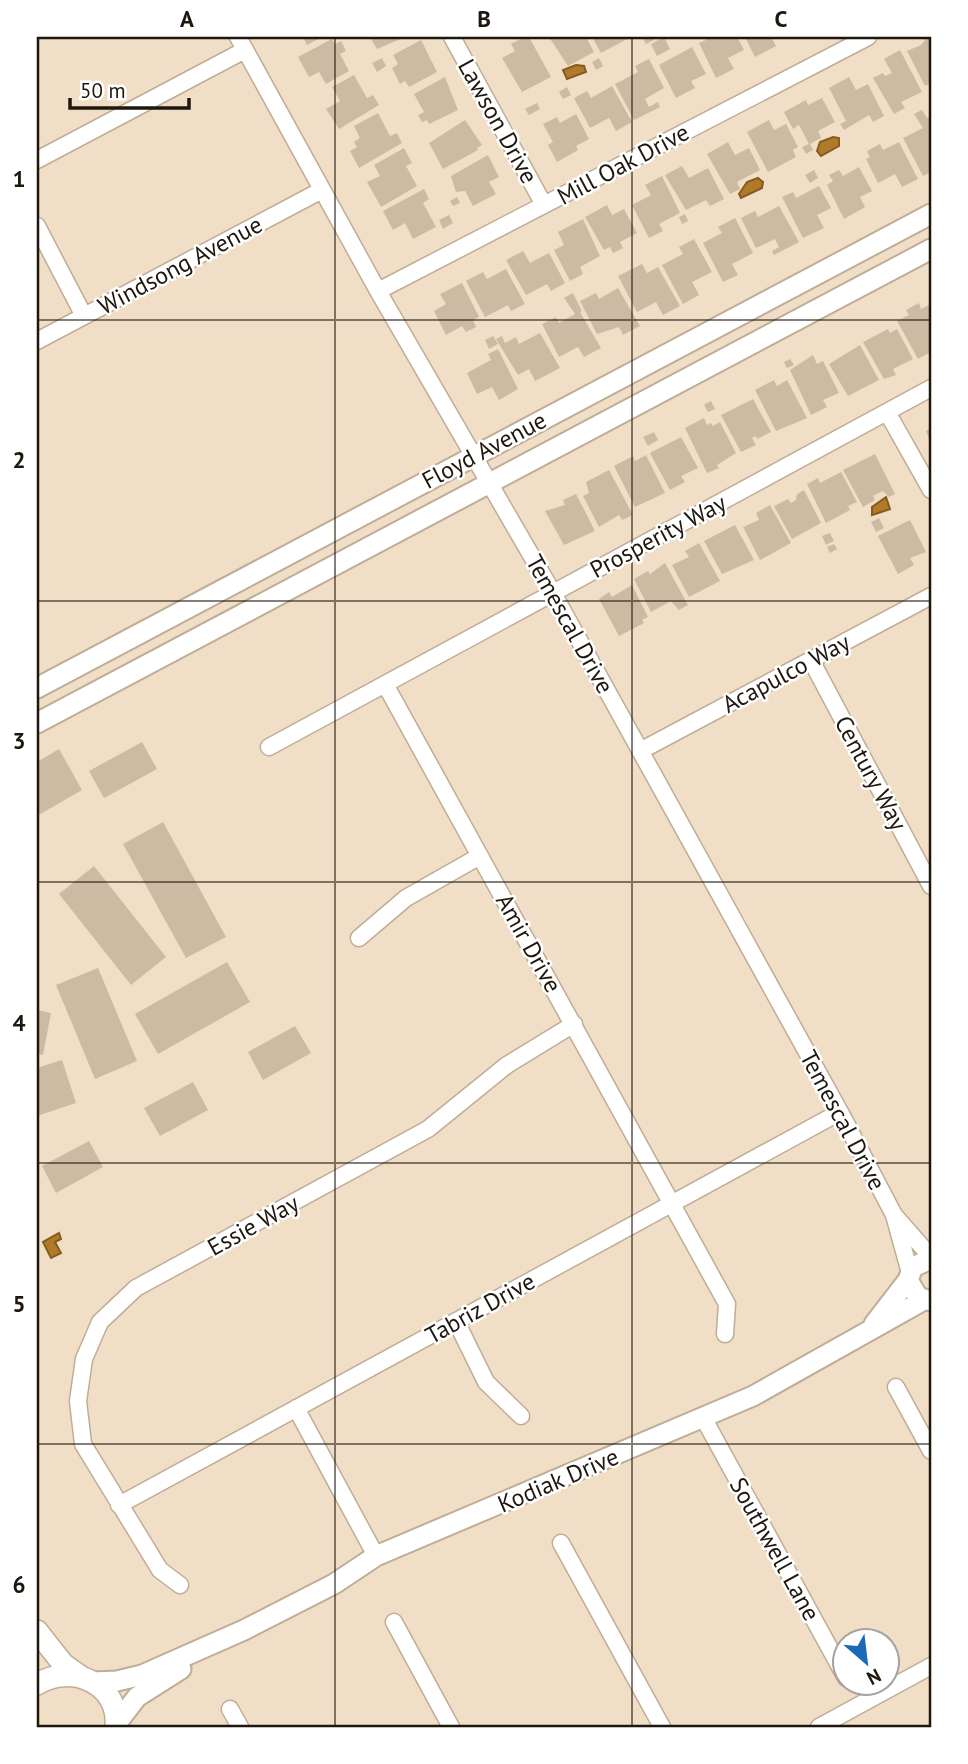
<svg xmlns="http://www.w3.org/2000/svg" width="968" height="1764" viewBox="0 0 968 1764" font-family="'PT Sans',sans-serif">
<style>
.water{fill:#b07a28;stroke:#845c20;stroke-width:2}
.building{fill:#cdbaa3}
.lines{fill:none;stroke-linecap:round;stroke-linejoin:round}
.minor-casing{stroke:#bfad96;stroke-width:19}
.tertiary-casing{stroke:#bfad96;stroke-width:23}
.secondary-casing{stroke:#bfad96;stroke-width:24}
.minor{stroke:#fff;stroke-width:16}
.tertiary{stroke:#fff;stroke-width:19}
.secondary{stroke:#fff;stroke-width:21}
.grid{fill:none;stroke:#1d170e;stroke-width:2;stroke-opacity:0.55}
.labels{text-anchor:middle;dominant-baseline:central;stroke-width:5;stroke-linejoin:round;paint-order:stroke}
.street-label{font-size:24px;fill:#1d170e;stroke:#fff}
.neatline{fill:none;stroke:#1d170e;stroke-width:2.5}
.grid-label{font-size:23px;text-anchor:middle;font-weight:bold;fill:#1d170e}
</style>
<rect width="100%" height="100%" fill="#f1dec6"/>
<path class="water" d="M576 65 584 66 586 72 567 79 563 70Z
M833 137 839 138V146L821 156 817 151 820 142Z
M758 178 763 182 762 188 741 198 739 194 747 182Z
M886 497 890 509 872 515V507Z
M59 1233 61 1239 55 1242 61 1253 51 1258 43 1242Z"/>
<path class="building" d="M303 37H322L307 45Z
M370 37H405L377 49Z
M524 37H529L551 77 522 92 502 58 515 51 511 44Z
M549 37H586L594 52 568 66Z
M592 37H631L601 53Z
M642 37H652L654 40 646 44Z
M664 37 670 49 657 56 651 44Z
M704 37H737L744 50 728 58 734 69 716 78 699 43 706 40Z
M745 37H771L776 46 755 57Z
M923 37H931V83L925 86 907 51 921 45 925 40Z
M332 39 335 44 341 41 346 51 340 54 349 71 326 84 319 72 309 77 298 57Z
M421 40 437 72 409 87 405 81 400 84 392 68 398 64 393 55Z
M692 47 706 74 691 81 695 88 676 98 659 65Z
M900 50 922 92 901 102 905 108 894 114 873 78 883 73 885 76 892 73 884 59Z
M382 58 386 66 377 72 372 63Z
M599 58 603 66 596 70 592 62Z
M649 59 664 88 645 99 649 107 658 102 660 107 634 120 615 84 638 72 635 66Z
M354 75 367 98 373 95 379 105 339 129 326 109 340 101 332 87Z
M445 77 458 110 429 124 427 120 422 122 418 115 424 112 414 94Z
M849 77 856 90 868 84 884 116 873 122 869 115 844 130 840 124 846 121 829 88Z
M612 86 632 122 616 131 609 118 590 128 574 98 587 91 591 98Z
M567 87 571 95 563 99 559 92Z
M822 98 835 122 818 131 821 138 810 144 813 150 806 154 802 147 809 144 799 125 793 129 784 112 806 100 808 105Z
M537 103 540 109 529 115 525 109Z
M922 110 927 118 931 117V172L923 176 903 138 923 128 914 114Z
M378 113 390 136 397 133 402 143 359 168 350 151 357 147 354 142 360 138 354 126Z
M576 114 589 139 576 146 578 150 557 162 548 145 553 142 543 124 557 117 560 123Z
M465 120 482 145 477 148 478 150 443 169 429 143Z
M769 120 774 130 786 124 798 147 793 150 796 157 768 172 747 132Z
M728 142 735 155 749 148 760 170 737 182 740 189 730 194 707 154Z
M899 142 918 179 902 187 895 174 878 183 866 159 870 157 867 151 880 144 883 150Z
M404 148 412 163 406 166 417 186 381 207 367 182 380 176 374 165Z
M488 155 499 177 489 182 496 194 473 206 465 191 456 192 451 176Z
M682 166 689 178 708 168 724 199 710 206 706 200 686 210 665 175Z
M859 167 872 191 860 197 865 207 844 219 827 185 833 181 829 175 839 170 843 176Z
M814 170 818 178 810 183 805 175Z
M662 176 680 213 659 224 663 231 649 238 632 205 651 195 645 185Z
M819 186 831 208 817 215 824 228 803 238 782 197 793 192 796 198Z
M424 189 429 199 423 203 436 227 413 239 405 223 393 230 383 211Z
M457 197 460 203 453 206 450 201Z
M607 205 612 215 624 209 637 233 620 242 623 248 613 253 610 247 604 250 585 217Z
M779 206 799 242 774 255 772 251 779 247 775 239 756 248 741 218 755 211 758 217Z
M685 214 688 221 682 224 679 217Z
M449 215 453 223 443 229 439 220Z
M735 218 753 253 732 264 738 275 723 282 703 243 722 233 718 227Z
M583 219 600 256 580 267 583 274 570 281 554 250 564 245 558 232Z
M694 239 712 272 692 282 699 295 683 304 662 265 683 254 679 247Z
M523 251 530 263 549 253 565 283 551 291 547 284 526 295 506 260Z
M642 264 647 273 658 267 680 306 663 315 656 302 637 312 618 276Z
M506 269 525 304 511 311 508 305 485 317 466 281 483 272 487 279Z
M462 283 479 317 473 320 476 327 466 332 462 326 446 335 434 311 446 304 440 294Z
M618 288 640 326 623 335 619 327 597 334 580 301 596 293 599 299Z
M573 293 582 311 580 312 601 348 584 357 578 347 559 357 542 324 556 317 559 323 575 314 564 298Z
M919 303 921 309 929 305 931 310V352L918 359 897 321 909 315 906 310Z
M888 329 890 333 897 329 913 359 893 369 896 375 884 379 863 342Z
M540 333 560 368 535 381 529 369 518 375 496 339 502 336 505 343 516 337 519 344Z
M493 336 498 344 489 349 485 340Z
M860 345 879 380 848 396 829 364Z
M498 349 518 389 499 400 492 387 477 394 467 373 491 360 488 354Z
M813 355 817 364 823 361 839 393 823 400 827 407 811 415 790 370Z
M790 359 794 365 787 368 784 362Z
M774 380 777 386 787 380 807 418 776 431 755 390Z
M753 399 771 432 757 439 756 436 752 438 756 445 741 452 721 415Z
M711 401 715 409 708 412 704 405Z
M704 418 707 425 711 423 713 426 720 422 736 453 717 465 719 468 707 473 685 428Z
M931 428V444L926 431Z
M654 432 658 440 648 446 643 437Z
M681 437 698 468 681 476 685 482 670 490 650 453Z
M875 454 895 494 889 497 883 491 873 496 875 500 863 507 843 470Z
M646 455 665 493 635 507 614 466 633 456 635 461Z
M609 470 633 515 622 520 619 515 599 527 583 496 589 493 586 482Z
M841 472 857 502 848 506 850 510 826 523 807 484 818 478 820 483Z
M804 490 821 523 792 539 774 506 788 499 791 503 796 500 797 494Z
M576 494 595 531 564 545 545 511 565 505 563 500Z
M770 505 791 543 760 560 743 527 759 520 756 513Z
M879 518 884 528 876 532 871 522Z
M910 520 926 552 910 558 914 565 898 574 878 536Z
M735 525 754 560 722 574 704 541Z
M830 533 834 541 826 545 822 536Z
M699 543 720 581 689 597 672 565 689 557 685 551Z
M834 544 837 549 830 553 827 547Z
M665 563 688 605 679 610 671 601 651 612 634 579 648 571 650 574Z
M632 585 648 617 642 620 644 623 619 636 599 599 609 592 612 597Z
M142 742 157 769 104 798 89 771Z
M59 749 82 790 37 816V762Z
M163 822 226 937 186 958 123 844Z
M94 866 166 957 131 985 59 894Z
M227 962 250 1002 158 1054 135 1014Z
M98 968 137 1061 95 1079 56 985Z
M37 1010 51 1013 43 1055 37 1054Z
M295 1026 311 1053 263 1080 248 1052Z
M62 1060 76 1103 37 1116V1068Z
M193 1082 208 1110 160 1136 144 1108Z
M89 1141 103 1167 56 1193 42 1166Z"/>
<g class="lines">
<g class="minor-casing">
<path id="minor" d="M238 37 378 291 553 593 840 1112 894 1215 910 1273
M452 37 544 205
M37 160 245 50
M37 226 84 316
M378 291 868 37
M37 341 322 190
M887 412 931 490
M811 660 931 886
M385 684 727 1304 725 1334
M269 747 931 388
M640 751 931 596
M359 938 406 898 480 856
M894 1215 931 1257
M456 1321 486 1382 521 1416
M896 1387 931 1451
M296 1408 376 1556
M704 1419 846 1678
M119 1505 840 1112
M561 1543 662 1727
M180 1585 160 1570 83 1444 78 1401 84 1359 100 1322 136 1288 428 1129 507 1065 574 1024
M394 1622 451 1727
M230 1709 240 1727
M819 1727 931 1666"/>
</g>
<g class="tertiary-casing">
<path id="tertiary" d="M37 688 931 214
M37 723 931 249
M931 1259 913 1267 908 1280 918 1297 931 1301
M874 1324 908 1280
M93 1682 117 1681 142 1675 244 1630 334 1584 376 1556 753 1396 924 1300
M117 1723 137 1697 181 1669"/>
</g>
<g class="secondary-casing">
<path id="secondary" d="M37 1631 63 1664 80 1676
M37 1684C71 1663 120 1683 116 1727"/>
</g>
<use href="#minor" class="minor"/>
<use href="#tertiary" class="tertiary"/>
<use href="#secondary" class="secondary"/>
</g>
<path class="grid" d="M335 37V1727M632 37V1727M37 320H931M37 601H931M37 882H931M37 1163H931M37 1444H931"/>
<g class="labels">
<g class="street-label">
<text transform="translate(498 121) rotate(61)">Lawson Drive</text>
<text transform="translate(623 164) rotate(-28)">Mill Oak Drive</text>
<text transform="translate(180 265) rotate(-28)">Windsong Avenue</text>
<text transform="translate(484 450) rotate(-28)">Floyd Avenue</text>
<text transform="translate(658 536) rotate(-28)">Prosperity Way</text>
<text transform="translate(570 624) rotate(61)">Temescal Drive</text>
<text transform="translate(786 673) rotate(-28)">Acapulco Way</text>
<text transform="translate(871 773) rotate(62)">Century Way</text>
<text transform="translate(529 943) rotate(61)">Amir Drive</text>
<text transform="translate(843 1120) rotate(62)">Temescal Drive</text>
<text transform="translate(253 1225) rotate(-29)">Essie Way</text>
<text transform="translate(480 1308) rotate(-29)">Tabriz Drive</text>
<text transform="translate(558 1480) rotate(-23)">Kodiak Drive</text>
<text transform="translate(775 1549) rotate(61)">Southwell Lane</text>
</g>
</g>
<rect width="968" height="1764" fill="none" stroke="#ffffff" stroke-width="77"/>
<g transform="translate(866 1662) rotate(152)"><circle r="33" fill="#ffffff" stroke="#a5a29f" stroke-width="2"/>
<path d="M0-5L12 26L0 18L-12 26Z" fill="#1c69b8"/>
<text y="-10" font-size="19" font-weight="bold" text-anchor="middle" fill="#1d170e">N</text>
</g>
<path d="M70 98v10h119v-10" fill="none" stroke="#1d170e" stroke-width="3.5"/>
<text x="80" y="98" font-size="21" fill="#1d170e" stroke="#ffffff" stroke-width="5" paint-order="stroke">50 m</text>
<rect x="38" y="38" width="892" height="1688" class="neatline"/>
<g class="grid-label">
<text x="187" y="27">A</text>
<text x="484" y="27">B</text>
<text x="781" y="27">C</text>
<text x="19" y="187">1</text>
<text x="19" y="468">2</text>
<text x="19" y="749">3</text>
<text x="19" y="1031">4</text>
<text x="19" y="1312">5</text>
<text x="19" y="1593">6</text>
</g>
</svg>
